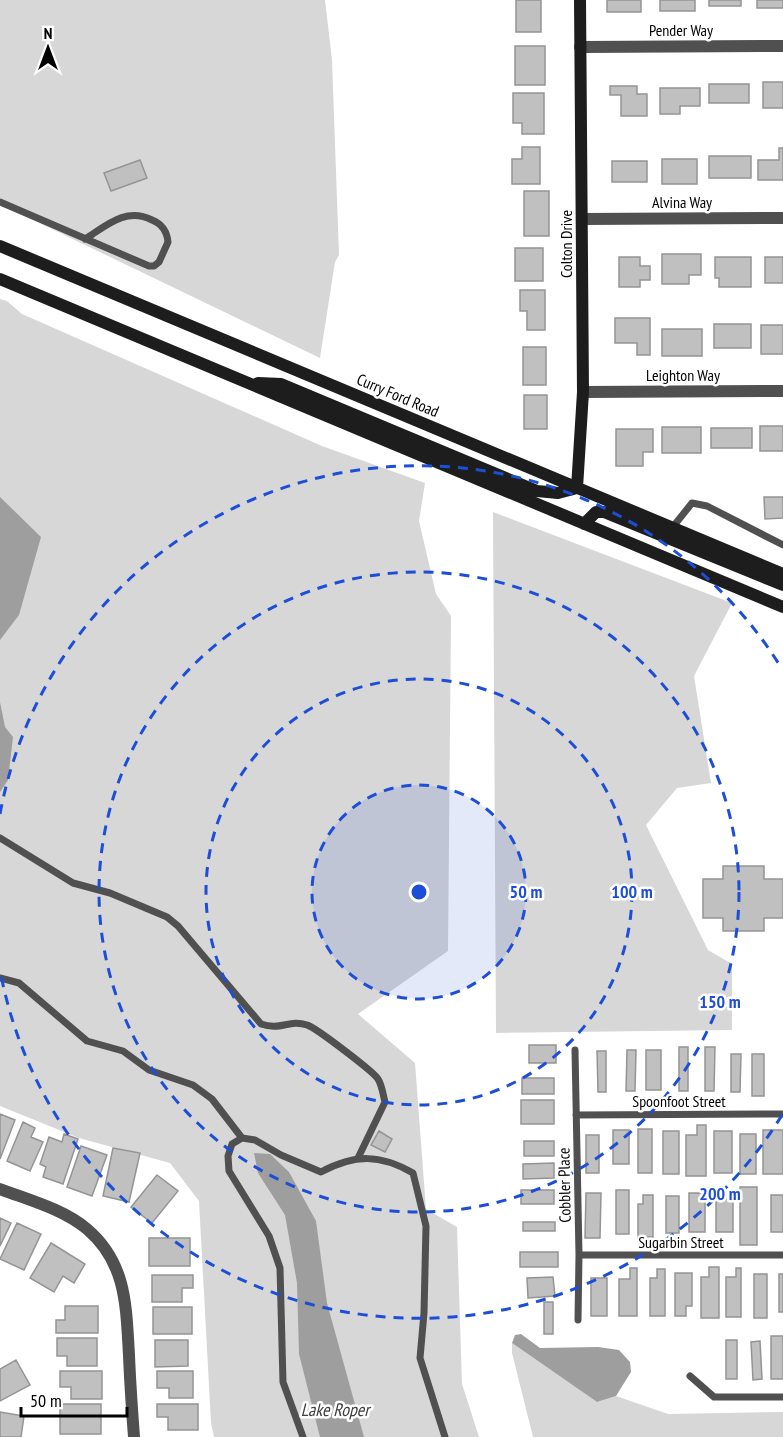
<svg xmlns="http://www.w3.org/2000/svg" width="783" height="1437" viewBox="0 0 783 1437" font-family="'PT Sans Narrow',sans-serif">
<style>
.green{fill:#d7d7d7}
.water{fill:#9e9e9e}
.building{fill:#c0c0c0;stroke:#949494;stroke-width:1.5}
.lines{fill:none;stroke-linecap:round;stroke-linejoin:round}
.lane{stroke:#505050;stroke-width:7}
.street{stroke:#505050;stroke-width:12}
.secondary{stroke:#1d1d1d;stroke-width:12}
.ring{fill:none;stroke:#1d4ed8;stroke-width:3;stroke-dasharray:10 8}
.labels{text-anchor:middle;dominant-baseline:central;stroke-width:5;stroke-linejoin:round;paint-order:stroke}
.street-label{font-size:16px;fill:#000;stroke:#fff}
.water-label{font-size:18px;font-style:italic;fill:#3f3f3f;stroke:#fff}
.centre{fill:#1d4ed8;stroke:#fff;stroke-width:3}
.ring-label{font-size:18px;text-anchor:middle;font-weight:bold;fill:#1d4ed8;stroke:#fff;stroke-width:5;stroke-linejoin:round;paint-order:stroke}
</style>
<rect width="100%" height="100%" fill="#fff"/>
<path class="green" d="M0 0H325L332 60 339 255 335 262 320 358 0 204Z
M0 299 7 301 22 314 322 446 425 483 419 521 436 594 451 616 448 951 358 1014 415 1063 426 1209 457 1227 462 1384 479 1437H214L211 1423 199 1201 170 1163 79 1138 0 1106Z
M493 512 732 603 694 676 711 783 677 788 646 825 708 950 732 964V1030L496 1033Z
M512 1343 597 1402 616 1396 668 1414 783 1412V1437H533L512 1353Z"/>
<path class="water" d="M0 497 41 537 19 615 0 640Z
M0 702 5 727 13 737 8 780 0 792Z
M254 1153 270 1154 289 1172 316 1221 327 1303 364 1437H320L299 1354 297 1283 285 1215 258 1173Z
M521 1334 540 1348 598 1347 619 1350 630 1362 631 1372 616 1396 597 1402 512 1343 515 1335Z"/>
<path class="building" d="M516 0H541V32H516Z
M607 0H641V12H607Z
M660 0H695V11H660Z
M709 0H741V6H709Z
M757 0H783V8H757Z
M515 46H545V85H515Z
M763 82H783V108H763Z
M709 84H749V103H709Z
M610 86H637V94H647V116H621V95H610Z
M660 88H700V106H680V114H660Z
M513 93H544V134H522V123H513Z
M522 147H540V184H512V159H522Z
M779 148H783V180H758V160H779Z
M709 156H751V178H709Z
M662 159H697V184H662Z
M140 160 147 178 111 191 104 173Z
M612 161H647V182H612Z
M524 191H549V236H524Z
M515 248H543V281H515Z
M662 254H701V275H689V284H662Z
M619 257H640V266H650V280H640V287H619Z
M715 257H751V287H719V278H715Z
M765 257H783V283H765Z
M520 290H545V330H527V311H520Z
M615 318H650V355H637V343H615Z
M714 324H751V348H714Z
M761 325H783V354H761Z
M662 329H702V356H662Z
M523 347H546V385H523Z
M524 395H547V429H524Z
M760 426H783V451H760Z
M662 427H701V453H662Z
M711 428H752V448H711Z
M616 429H653V452H643V466H616Z
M764 497H783V518L765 519Z
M723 866H764V879H783V918H764V931H723V918H703V879H723Z
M529 1045H556V1063H529Z
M679 1047H688V1091H679Z
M705 1047H715L714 1091H705Z
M627 1050H636L635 1091H626Z
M646 1050H661V1090H646Z
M597 1051H606V1092H598Z
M731 1054H741L740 1092H731Z
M752 1054H764V1096H752Z
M522 1078H554V1094H522Z
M521 1100H554V1124H521Z
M0 1114 15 1120 0 1159Z
M23 1122 35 1128 31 1137 43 1142 30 1171 7 1161Z
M697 1125H706V1176H686V1135H697Z
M638 1129H652V1173H638Z
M613 1130H629V1164H613Z
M763 1130H783V1174H763Z
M379 1131 392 1139 385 1152 371 1145Z
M663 1131H679V1174H663Z
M714 1131H732V1173H714Z
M64 1134 78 1139 63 1184 43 1177 46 1167 40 1164 49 1137 62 1142Z
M740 1134H756V1174H740Z
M586 1135H599V1173H586Z
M524 1141H554V1156H524Z
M81 1146 107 1155 92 1196 67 1187Z
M113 1148 140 1153 129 1202 103 1196Z
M554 1163V1178L523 1179V1164Z
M157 1175 178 1191 152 1223 131 1207Z
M740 1187H757V1245H740Z
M521 1190H554V1204H521Z
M616 1190H629V1234H616Z
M716 1192H733V1232H716Z
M586 1193H601L600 1238H585Z
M689 1193H705V1232H689Z
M643 1195H653V1237H638V1204H643Z
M771 1195H783V1232H771Z
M666 1196H679V1233H666Z
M0 1218 11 1223 0 1246Z
M523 1222H555V1231H523Z
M17 1223 41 1234 24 1270 0 1259Z
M149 1238H190V1266H149Z
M51 1243 85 1264 74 1283 63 1276 54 1292 30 1278Z
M520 1252H558V1267H520Z
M709 1267H719V1318H701V1277H709Z
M630 1268H637V1316H619V1279H630Z
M736 1268H741V1317H726V1277H736Z
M657 1269H665V1316H650V1278H657Z
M675 1273H692V1306H686V1316H675Z
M754 1274H767V1318H754Z
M779 1274H783V1312H779Z
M152 1275H193V1288H182V1302H152Z
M553 1277 555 1296 528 1298 527 1278Z
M591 1278H607V1316H591Z
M544 1302H553V1334H544Z
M65 1306H98V1333H56V1320H65Z
M153 1307H192V1334H153Z
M771 1336H783V1379H771Z
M57 1338H97V1366H67V1356H57Z
M155 1340H188V1366L155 1367Z
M726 1340H737V1379H726Z
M760 1341 762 1379 753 1380 751 1342Z
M16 1360 30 1385 0 1401V1369Z
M60 1371H102V1399H71V1387H60Z
M157 1371H193V1398H169V1388H157Z
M60 1404H101V1434H60Z
M157 1404H198V1430H168V1417H157Z
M0 1412 24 1416 21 1437H0Z"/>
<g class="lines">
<path class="lane" d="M0 202 149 266H154L159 262 168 242C167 231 162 224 152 220 126 207 107 225 85 239
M672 528 692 503 707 506 783 545
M0 838 73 883 110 893 167 917 178 926 261 1024C281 1031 289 1019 307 1025 315 1027 374 1072 378 1079 382 1085 383 1095 385 1102L358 1158
M0 978 19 983 87 1041 123 1051 149 1070 193 1085 212 1099 242 1138
M575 1050 579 1255 578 1320
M576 1115 783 1114
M579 1255H783
M690 1376 714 1397H783
M303 1437 283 1382 280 1268 269 1236 229 1171 228 1156 232 1144 242 1138 255 1140 281 1155 321 1172C355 1154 380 1154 413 1173L426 1226 424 1313 420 1358 445 1437"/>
<path class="street" d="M580 47 783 46
M582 219 783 218
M583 392 783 391
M0 1189C29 1200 63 1209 87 1229 127 1263 126 1307 129 1355 130 1382 132 1410 134 1437"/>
<path class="secondary" d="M0 246 783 574
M0 279 783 607
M258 383 281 384 537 491 558 493 577 488
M577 488 583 392 580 0
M584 524 596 512H604L783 585"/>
</g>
<circle cx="419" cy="892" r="107" fill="#1d4ed8" fill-opacity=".12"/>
<g class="ring">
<circle cx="419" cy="892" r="107"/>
<circle cx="419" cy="892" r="213"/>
<circle cx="419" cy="892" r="320"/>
<path d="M782 1115A426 426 0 0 1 0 970M0 814A426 426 0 0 1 782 669"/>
</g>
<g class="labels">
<g class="street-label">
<text x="681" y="30">Pender Way</text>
<text x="682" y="202">Alvina Way</text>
<text transform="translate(566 244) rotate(-90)">Colton Drive</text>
<text x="683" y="375">Leighton Way</text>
<text transform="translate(398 395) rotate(23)">Curry Ford Road</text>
<text x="679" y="1101">Spoonfoot Street</text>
<text transform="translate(564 1185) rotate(-91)">Cobbler Place</text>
<text x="681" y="1242">Sugarbin Street</text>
</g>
<g class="water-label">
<text x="335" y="1409">Lake Roper</text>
</g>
</g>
<circle cx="419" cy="892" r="9" class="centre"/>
<g class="ring-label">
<text x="526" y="898">50 m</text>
<text x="632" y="898">100 m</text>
<text x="720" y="1008">150 m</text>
<text x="720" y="1200">200 m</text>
</g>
<g transform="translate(48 48)" stroke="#ffffff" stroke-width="4.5" paint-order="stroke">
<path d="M0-4.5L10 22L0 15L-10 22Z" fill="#000000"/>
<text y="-9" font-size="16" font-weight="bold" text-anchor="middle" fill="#000000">N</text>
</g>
<path d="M21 1407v9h106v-9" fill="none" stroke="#000000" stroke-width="3"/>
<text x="30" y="1407" font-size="18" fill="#000000" stroke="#ffffff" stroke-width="4.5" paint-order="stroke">50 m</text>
</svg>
